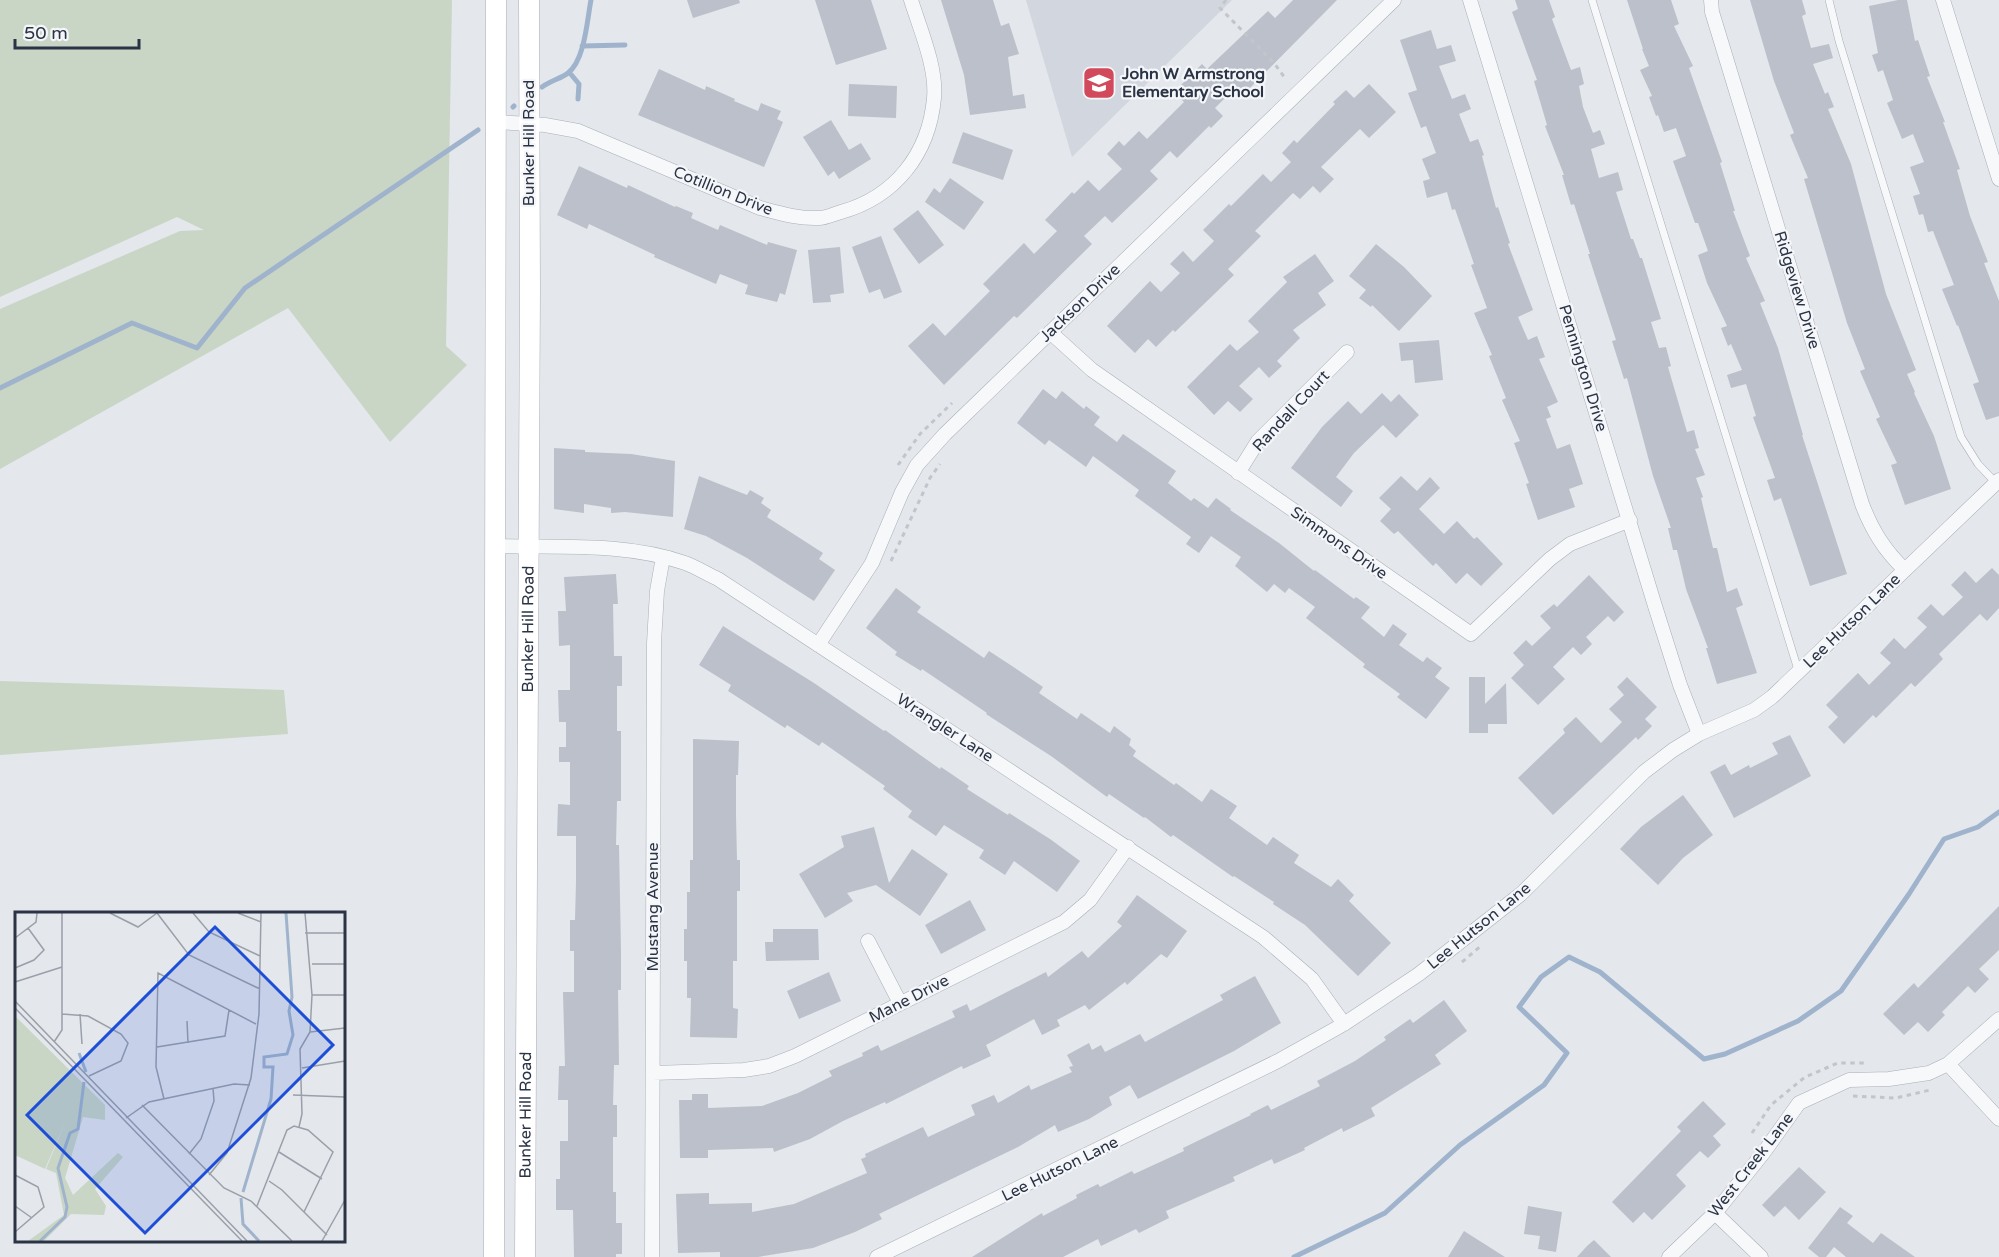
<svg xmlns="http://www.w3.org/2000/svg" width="1999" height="1257" viewBox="0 0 1999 1257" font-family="'Varela Round',sans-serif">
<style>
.built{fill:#d2d6de}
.green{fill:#c9d6c5}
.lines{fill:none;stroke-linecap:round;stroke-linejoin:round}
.stream{stroke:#9fb4cc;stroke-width:5}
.building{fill:#bbc0ca}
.service-casing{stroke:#a9aeb7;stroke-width:8}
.minor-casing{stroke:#a9aeb7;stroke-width:15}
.secondary-casing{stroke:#a9aeb7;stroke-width:21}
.path{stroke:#c2c5cb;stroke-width:3;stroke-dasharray:4.5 4.5;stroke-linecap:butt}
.service{stroke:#f7f8fa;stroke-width:7}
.minor{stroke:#f7f8fa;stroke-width:14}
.secondary{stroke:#fff;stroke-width:20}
.labels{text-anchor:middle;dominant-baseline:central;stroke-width:4.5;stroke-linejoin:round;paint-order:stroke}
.poi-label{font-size:16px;font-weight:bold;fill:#2b3445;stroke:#f4f6f9;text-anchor:start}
.street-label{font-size:16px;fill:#2b3445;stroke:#f4f6f9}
.inset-river{fill:none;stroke:#9fb4cc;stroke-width:3}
.inset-road{fill:none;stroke:#9a9fa9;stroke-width:1.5}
.view{fill:#1d4ed8;fill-opacity:0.15;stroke:#1d4ed8;stroke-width:3}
.inset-edge{fill:none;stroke:#2b3445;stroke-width:3}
</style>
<rect width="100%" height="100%" fill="#e4e7ec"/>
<path class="built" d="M1026 0H1232L1072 157Z"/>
<path class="green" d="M0 0H452L446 346 467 365 390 442 288 308 0 469V309L180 231 204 230 177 217 0 297Z
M0 681 284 690 288 734 0 755Z"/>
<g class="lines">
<path class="stream" d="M582 46 625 45
M569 72 579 84 578 99
M542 87C550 81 562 78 568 73 585 60 587 20 591 0
M513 107 514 106
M0 388 132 323 197 348 245 288 478 130
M1294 1257 1385 1213 1460 1145 1544 1085 1567 1053 1519 1007 1541 977 1569 957 1600 972 1704 1059 1725 1054 1798 1021 1841 991 1909 894 1944 839 1978 827 1999 812"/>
</g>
<path class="building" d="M687 0H739L740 3 693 18Z
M815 0H871L887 49 836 65Z
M941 0H993L1001 26 1009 23 1019 54 1008 57 1013 96 1024 94 1026 108 970 115 964 75Z
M1293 0H1337L1243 95 1235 88 1215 108 1223 116 1211 128 1209 126 1177 158 1170 151 1150 171 1158 179 1112 223 1105 216 1084 236 1092 244 1017 318 1014 316 944 385 908 346 933 323 945 336 990 291 983 284 1024 243 1034 254 1057 231 1045 220 1072 192 1074 194 1088 180 1099 191 1122 169 1107 154 1119 141 1124 146 1139 131 1147 139 1184 102 1174 92 1202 64 1207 69 1268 11 1275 18Z
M1515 0H1549L1555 17 1552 19 1571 70 1580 67 1584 84 1579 86 1583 107 1593 133 1600 130 1605 144 1591 149 1599 178 1618 172 1623 190 1616 192 1631 239H1633L1640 258H1642L1661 319 1651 322 1659 348 1666 347 1671 366 1668 367 1687 432 1694 430 1699 448 1695 449 1705 475 1696 478 1703 497 1701 498 1713 548H1717L1727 592 1737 588 1743 605 1736 608 1757 673 1717 684 1706 648H1708L1686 589 1677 550H1673L1668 528H1671L1653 476 1627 378 1624 379 1612 341 1616 340 1588 254H1590L1574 204 1571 205 1562 175H1564L1545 126 1547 125 1534 81 1537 80 1512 12 1518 9Z
M1627 0H1671L1679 24 1674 26 1693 66 1689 68 1722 162 1720 163 1735 211H1733L1750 256 1746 258 1765 301 1760 303 1778 348 1803 435H1802L1847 574 1810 586 1781 498 1774 501 1767 480 1775 478 1753 417 1756 416 1746 384 1731 388 1727 375 1742 370 1731 344 1728 346 1721 328 1727 326 1707 283 1698 255 1708 251 1698 223H1695L1673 161 1686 156 1676 128 1664 132 1658 115 1656 116 1649 97 1652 96 1640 70 1649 66 1642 49H1643Z
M1750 0H1802L1806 14 1802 16 1811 48 1829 44 1833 58 1813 64 1825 94 1828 92 1834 107 1828 109 1851 164 1886 294 1916 370 1907 374 1915 392 1914 393 1934 436 1951 489 1905 505 1891 465 1897 463 1876 419 1880 417 1860 371 1865 369 1847 323 1804 179 1808 178 1790 135 1794 133 1774 81Z
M1898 0H1907L1915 41 1918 40 1930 76 1927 77 1945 122H1943L1960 169 1957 170 1970 216 1988 262 1984 263 1999 301V416L1986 420 1973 384 1979 382 1958 325 1957 326 1942 289 1954 285 1933 231 1928 232 1923 214 1919 215 1913 196 1920 194 1910 167 1924 162 1913 134 1902 139 1887 103 1893 100 1883 70 1878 72 1872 55 1878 53 1869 6Z
M1431 30 1437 49 1451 45 1456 61 1439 66 1452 99 1465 94 1471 109 1459 114 1470 142 1478 139 1484 155 1482 156 1496 208 1498 207 1510 243 1508 244 1533 310 1518 317 1528 340 1537 336 1545 357 1539 359 1558 402 1547 407 1551 417 1546 419 1557 449 1570 444 1583 484 1569 489 1575 507 1538 520 1526 484 1529 483 1514 443 1520 441 1502 400 1506 398 1489 356 1492 355 1474 313 1487 308 1471 265 1474 264 1455 209 1452 210 1447 192 1427 198 1423 181 1430 179 1422 159 1436 153 1426 126 1421 128 1408 93 1417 90 1400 40Z
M659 69 705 90 706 86 735 99 734 101 758 111 761 103 781 111 777 119 783 122 764 167 638 115Z
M849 84 897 86 896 118 848 116Z
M1369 84 1396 112 1369 138 1360 129 1321 167 1334 179 1320 193 1313 186 1300 199 1293 193 1255 231 1261 236 1228 269 1234 275 1175 332 1173 330 1156 347 1148 339 1135 353 1107 326 1150 281 1161 292 1180 273 1170 264 1183 251 1193 262 1214 241 1203 230 1229 204 1231 206 1263 174 1271 182 1291 162 1282 153 1294 140 1297 143 1335 104 1333 102 1346 90 1354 98Z
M831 120 849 150 861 143 871 159 839 179 834 171 828 176 803 137Z
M963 132 1013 150 1003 180 952 163Z
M579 166 627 188 628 185 675 207 676 206 693 213 691 218 718 230 720 225 767 245 768 242 797 250 785 295 780 293 777 302 745 294 748 285 720 274 716 284 654 257 655 255 589 224 587 229 557 215Z
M950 178 984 202 964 230 925 202 934 188 940 193Z
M918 210 944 245 919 264 893 229Z
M881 236 902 292 884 299 880 289 869 293 852 247Z
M1376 244 1404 267 1432 296 1399 331 1372 305 1371 307 1359 298 1366 290 1349 276Z
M840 247 844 293 830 295 831 302 813 303 808 250Z
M1315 254 1334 281 1318 293 1326 305 1293 330 1300 338 1277 361 1282 366 1269 378 1259 367 1239 386 1253 399 1240 412 1228 401 1214 415 1187 387 1230 344 1237 351 1259 332 1248 321 1287 282 1283 277Z
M1439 340 1443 380 1415 383 1413 360 1401 361 1399 343Z
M1043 389 1056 399 1062 391 1084 409 1086 406 1100 417 1094 425 1117 442 1123 434 1176 471 1168 483 1191 501 1194 498 1208 508 1216 498 1231 509 1230 510 1279 543 1314 571 1315 570 1354 599 1356 597 1370 607 1361 618 1384 637 1393 624 1407 634 1399 645 1423 662 1427 657 1442 668 1435 677 1450 688 1426 719 1397 697 1400 694 1363 667 1365 664 1306 618 1315 607 1289 588 1285 593 1274 584 1267 592 1235 566 1241 557 1211 536 1199 553 1186 544 1191 537 1135 496 1139 490 1093 456 1086 467 1049 440 1045 445 1017 423Z
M1382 393 1391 402 1399 394 1419 415 1396 438 1383 425 1354 453 1336 477 1353 491 1341 507 1291 468 1322 427 1348 401 1361 414Z
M554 448 585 450V452L631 454 675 461 673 517 625 512 611 513V508L584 504V513L554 509Z
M699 476 747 495 750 490 764 498 761 503 771 510 767 517 823 553 819 559 835 570 814 601 747 558 706 536 684 529Z
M1401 476 1417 491 1430 477 1440 488 1419 509 1444 534 1457 521 1474 539 1477 537 1503 564 1481 586 1467 573 1456 584 1436 563 1433 566 1398 531 1394 534 1380 521 1391 509 1379 498Z
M1992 568 1999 575V608L1987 621 1980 614 1939 654 1943 659 1915 687 1911 683 1876 718 1873 715 1844 744 1828 727 1838 717 1826 705 1858 673 1869 685 1891 663 1880 653 1894 638 1905 649 1927 627 1917 618 1931 604 1943 616 1963 597 1951 585 1965 571 1976 583Z
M616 574 618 604H613L614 656H622V686H617V731H621V801H617L616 845H619L621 951V990H618L619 1065H614L613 1105H617V1137H613V1192H616V1223H622V1254H616V1257H574L573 1210H556V1179H560V1141H568V1100H558L559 1066H565L563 992H574V951H570V920H575L576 882V836H557L558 804 570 805V762H559V747H566V722H559L558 690H570V645L559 646 558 611H566L564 577Z
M1589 575 1624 612 1614 622 1608 616 1586 637 1592 644 1581 655 1573 647 1553 667 1565 679 1538 705 1511 678 1524 665 1513 653 1526 640 1532 646 1551 628 1540 616 1554 604 1557 607Z
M896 588 921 607 917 612 984 658 989 651 1015 668 1043 687 1039 693 1077 719 1081 713 1110 733 1114 726 1131 739 1129 745 1136 751 1133 756 1174 785 1176 783 1202 802 1211 789 1237 806 1229 818 1267 845 1273 837 1299 855 1294 863 1331 887 1338 879 1354 895 1349 901 1391 943 1358 976 1305 925 1273 904 1274 902 1234 876 1233 877 1173 835 1171 837 1145 817 1144 818 1109 794 1107 797 1051 756 986 714 987 713 922 669 921 671 895 655 897 652 866 628Z
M723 626 814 683 884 731 885 730 940 769 941 767 969 786 967 789 1008 815 1009 813 1050 839 1080 861 1057 892 1014 861 1005 875 979 858 984 850 944 825 936 836 908 817 912 811 883 789 885 786 822 742 819 746 787 725 785 728 728 691 731 685 699 665Z
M1469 677H1485V704L1506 683 1507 724H1488V733H1469Z
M1627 677 1657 707 1645 719 1652 726 1638 740 1636 737 1553 815 1518 778 1565 733 1563 729 1576 717 1601 743 1622 722 1609 709 1624 695 1617 687Z
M1790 735 1811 776 1734 818 1710 772 1725 764 1731 775 1749 765 1750 768 1778 754 1772 743Z
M693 739 739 741 738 775H736V816L737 860H740V891H737V961H733V1008L738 1009 737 1038 690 1037 691 998H687V961H684V929H687V892H690V860H693Z
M1683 795 1713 835 1683 858 1658 885 1620 849 1641 827Z
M874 827 889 883 912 849 948 874 920 916 876 885 847 893 853 901 825 918 799 874 844 847 841 836Z
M1137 895 1187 931 1167 958 1161 954 1127 985 1125 982 1089 1010 1085 1005 1057 1020 1060 1026 1042 1035 1034 1019 986 1045 991 1056 963 1069 962 1066 886 1104 885 1102 843 1121 810 1139 774 1152 773 1148 708 1150V1158H680L679 1100H692V1094H708V1108L762 1106 798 1093 832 1076 829 1071 863 1056 862 1053 878 1045 881 1051 955 1017 952 1011 967 1004 970 1011 1046 972 1048 977 1082 951 1088 958 1122 926 1117 922Z
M970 900 986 930 941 954 925 925Z
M1999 906V950L1979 969 1989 979 1975 993 1968 986 1942 1012 1945 1015 1928 1032 1918 1022 1904 1035 1883 1014 1914 983 1918 988Z
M773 929H818L819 960 766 961 765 942H773Z
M829 972 841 1001 799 1019 787 991Z
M1255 976 1281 1023 1234 1051 1138 1099 1130 1085 1109 1097 1112 1105 1089 1119 1058 1132 1055 1125 1018 1147 879 1214 882 1219 855 1232 813 1248 758 1257H720V1252L678 1253 676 1194 709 1193V1204L752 1203V1212L794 1204 867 1173 861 1159 866 1157 865 1154 923 1127 928 1137 975 1115 971 1105 994 1095 998 1103 1029 1085 1031 1090 1072 1072 1069 1067 1073 1066 1067 1055 1089 1043 1092 1050 1101 1045 1105 1052 1140 1034 1145 1042 1223 1000 1220 995Z
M1444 1000 1467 1031 1435 1055 1441 1064 1371 1108 1375 1116 1343 1132 1342 1128 1304 1148 1305 1150 1274 1164 1272 1159 1233 1177 1235 1181 1166 1211 1169 1218 1139 1233 1136 1229 1101 1246 1098 1239 1063 1257H972L1042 1213 1043 1216 1077 1198 1076 1195 1098 1184 1100 1187 1132 1171 1134 1174 1184 1151 1183 1148 1251 1115 1250 1114 1268 1105 1271 1110 1320 1086 1317 1081 1355 1061 1386 1040 1384 1037 1410 1019 1413 1023Z
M1703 1101 1726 1124 1713 1136 1721 1145 1708 1158 1700 1151 1676 1175 1686 1186 1652 1220 1644 1212 1633 1223 1612 1202 1681 1131 1677 1127Z
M1799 1167 1826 1192 1799 1220 1785 1206 1774 1217 1762 1205Z
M1528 1206 1562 1212 1556 1252 1538 1249 1540 1236 1524 1234Z
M1840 1207 1853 1216 1847 1223 1873 1243 1881 1233 1915 1257H1846L1834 1247 1826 1257H1819L1808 1248Z
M1464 1231 1505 1257H1448Z
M1594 1240 1611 1257H1577L1587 1246Z"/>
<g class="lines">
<g class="service-casing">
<path id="service" d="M1592 0 1799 673
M1829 0 1839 41 1961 437 1978 464 1996 483"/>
</g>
<g class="minor-casing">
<path id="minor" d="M1470 0 1655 606 1680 685 1699 734
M1711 0 1712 12 1862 504C1872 530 1884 550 1905 570
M1943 0 1999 179
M496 122 545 125 578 131 760 208C779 213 799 219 819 218 826 218 834 214 841 212 895 197 929 154 934 98 937 68 920 29 911 0
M1050 332 1092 370 1471 634 1550 559 1570 544 1630 520
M1238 473 1258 441 1347 352
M496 546C558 548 625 542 685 563 696 567 707 574 718 579L1263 937 1312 979 1344 1024
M818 645 872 563 902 492 917 465 945 434 1394 0
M868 941 900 1003
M1948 1064 1999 1119
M653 1073 744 1070 769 1066 795 1056 1064 922 1090 900 1128 847
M1715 1213 1761 1257
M652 1257 654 643 657 591 663 557
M877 1257 1278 1061 1344 1024 1419 974 1521 894 1644 772 1673 750 1699 734 1754 710 1772 697 1999 480
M1669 1257 1715 1213 1764 1152 1799 1103 1849 1080 1889 1079 1929 1073 1948 1064 1999 1019"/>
</g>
<g class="secondary-casing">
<g id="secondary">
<path d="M494 1257 496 0"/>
<path id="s1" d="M525 1257 530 290 529 0"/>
</g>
</g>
<path class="path" d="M1226 0 1220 8 1274 63 1285 78
M898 465 920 434 952 403
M891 561 930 478 940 464
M1462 962 1482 945
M1853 1096 1896 1098 1930 1090
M1752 1133 1771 1105 1805 1077 1838 1063H1866"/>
<use href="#service" class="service"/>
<use href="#minor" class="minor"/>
<use href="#secondary" class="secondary"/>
</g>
<defs>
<g id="school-square" transform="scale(1.725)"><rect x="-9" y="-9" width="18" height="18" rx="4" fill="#d1495b" stroke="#f4f6f9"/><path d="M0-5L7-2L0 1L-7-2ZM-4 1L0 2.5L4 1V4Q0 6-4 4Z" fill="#fff"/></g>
</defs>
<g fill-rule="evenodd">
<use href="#school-square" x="1099" y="83"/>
</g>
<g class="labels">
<g class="poi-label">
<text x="1122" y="74">John W Armstrong<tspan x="1122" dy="18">Elementary School</tspan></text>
</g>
<g class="street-label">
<text transform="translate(529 143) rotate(-90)">Bunker Hill Road</text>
<text transform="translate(723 191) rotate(22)">Cotillion Drive</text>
<text transform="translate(1797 290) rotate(73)">Ridgeview Drive</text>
<text transform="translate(1080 303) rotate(-44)">Jackson Drive</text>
<text transform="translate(1583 368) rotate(73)">Pennington Drive</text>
<text transform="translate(1291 411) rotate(-47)">Randall Court</text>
<text transform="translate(1339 543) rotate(35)">Simmons Drive</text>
<text transform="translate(1852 621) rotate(-44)">Lee Hutson Lane</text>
<text stroke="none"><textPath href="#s1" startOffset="628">Bunker Hill Road</textPath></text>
<text transform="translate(945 728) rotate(33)">Wrangler Lane</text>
<text transform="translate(653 907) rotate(-90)">Mustang Avenue</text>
<text transform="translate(1479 926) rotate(-39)">Lee Hutson Lane</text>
<text transform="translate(909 999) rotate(-27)">Mane Drive</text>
<text stroke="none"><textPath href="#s1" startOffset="142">Bunker Hill Road</textPath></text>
<text transform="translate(1751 1165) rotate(-52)">West Creek Lane</text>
<text transform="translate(1060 1169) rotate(-26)">Lee Hutson Lane</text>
</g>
</g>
<g transform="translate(15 912)">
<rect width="330" height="330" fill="#e4e7ec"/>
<path d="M0 104 90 193V208L68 205 50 266 58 283 103 241 108 245 80 277 91 294 89 303 56 302 29 329H13L49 303 41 261 31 257 52 206 30 257 0 243Z" fill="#c9d6c5"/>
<path class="inset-river" d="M64 141 71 160M228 280 256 187 258 155H249V145L272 142 278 123 274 99 277 85 271 1M226 286 228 312 244 329M25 329 50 305 52 295 43 256 55 221 63 217 69 170"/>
<path class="inset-road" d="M95 1 123 15 142 1M142 1 174 43 245 77M178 1 194 20 245 44M223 1 246 10M290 21H330M0 26 21 10 22 1M297 52H330M0 56 19 48 29 38 13 16M0 70 47 55M297 83H330M0 89 232 329M0 96 227 329M47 102 73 104 106 122 113 131 106 149 74 164M65 102 67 132M172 109 173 131M295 120 330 116M39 130 47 118V1M142 135 210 124 214 98M287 156 330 149M278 183 330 185M149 187 141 155 143 61 241 112M127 193 209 276 236 289 277 329M111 206 134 190 219 172 235 173M284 215 287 202 285 137 295 120 297 83 290 1M264 240 307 267M174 242 186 227 199 189 198 176M0 263 23 275 29 295 0 320M194 263 212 241 236 166 244 102 246 1M254 269 267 278 312 323M0 294 17 306M242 294 272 218 279 214 293 218 318 240 289 300M307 329 330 288"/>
<path class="view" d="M200 15 318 133 130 321 12 203Z"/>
<rect width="330" height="330" class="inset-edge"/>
</g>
<path d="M15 39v9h124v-9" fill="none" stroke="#2b3445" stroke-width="3"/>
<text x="24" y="39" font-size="18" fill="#2b3445" stroke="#f4f6f9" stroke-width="4.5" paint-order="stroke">50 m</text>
</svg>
